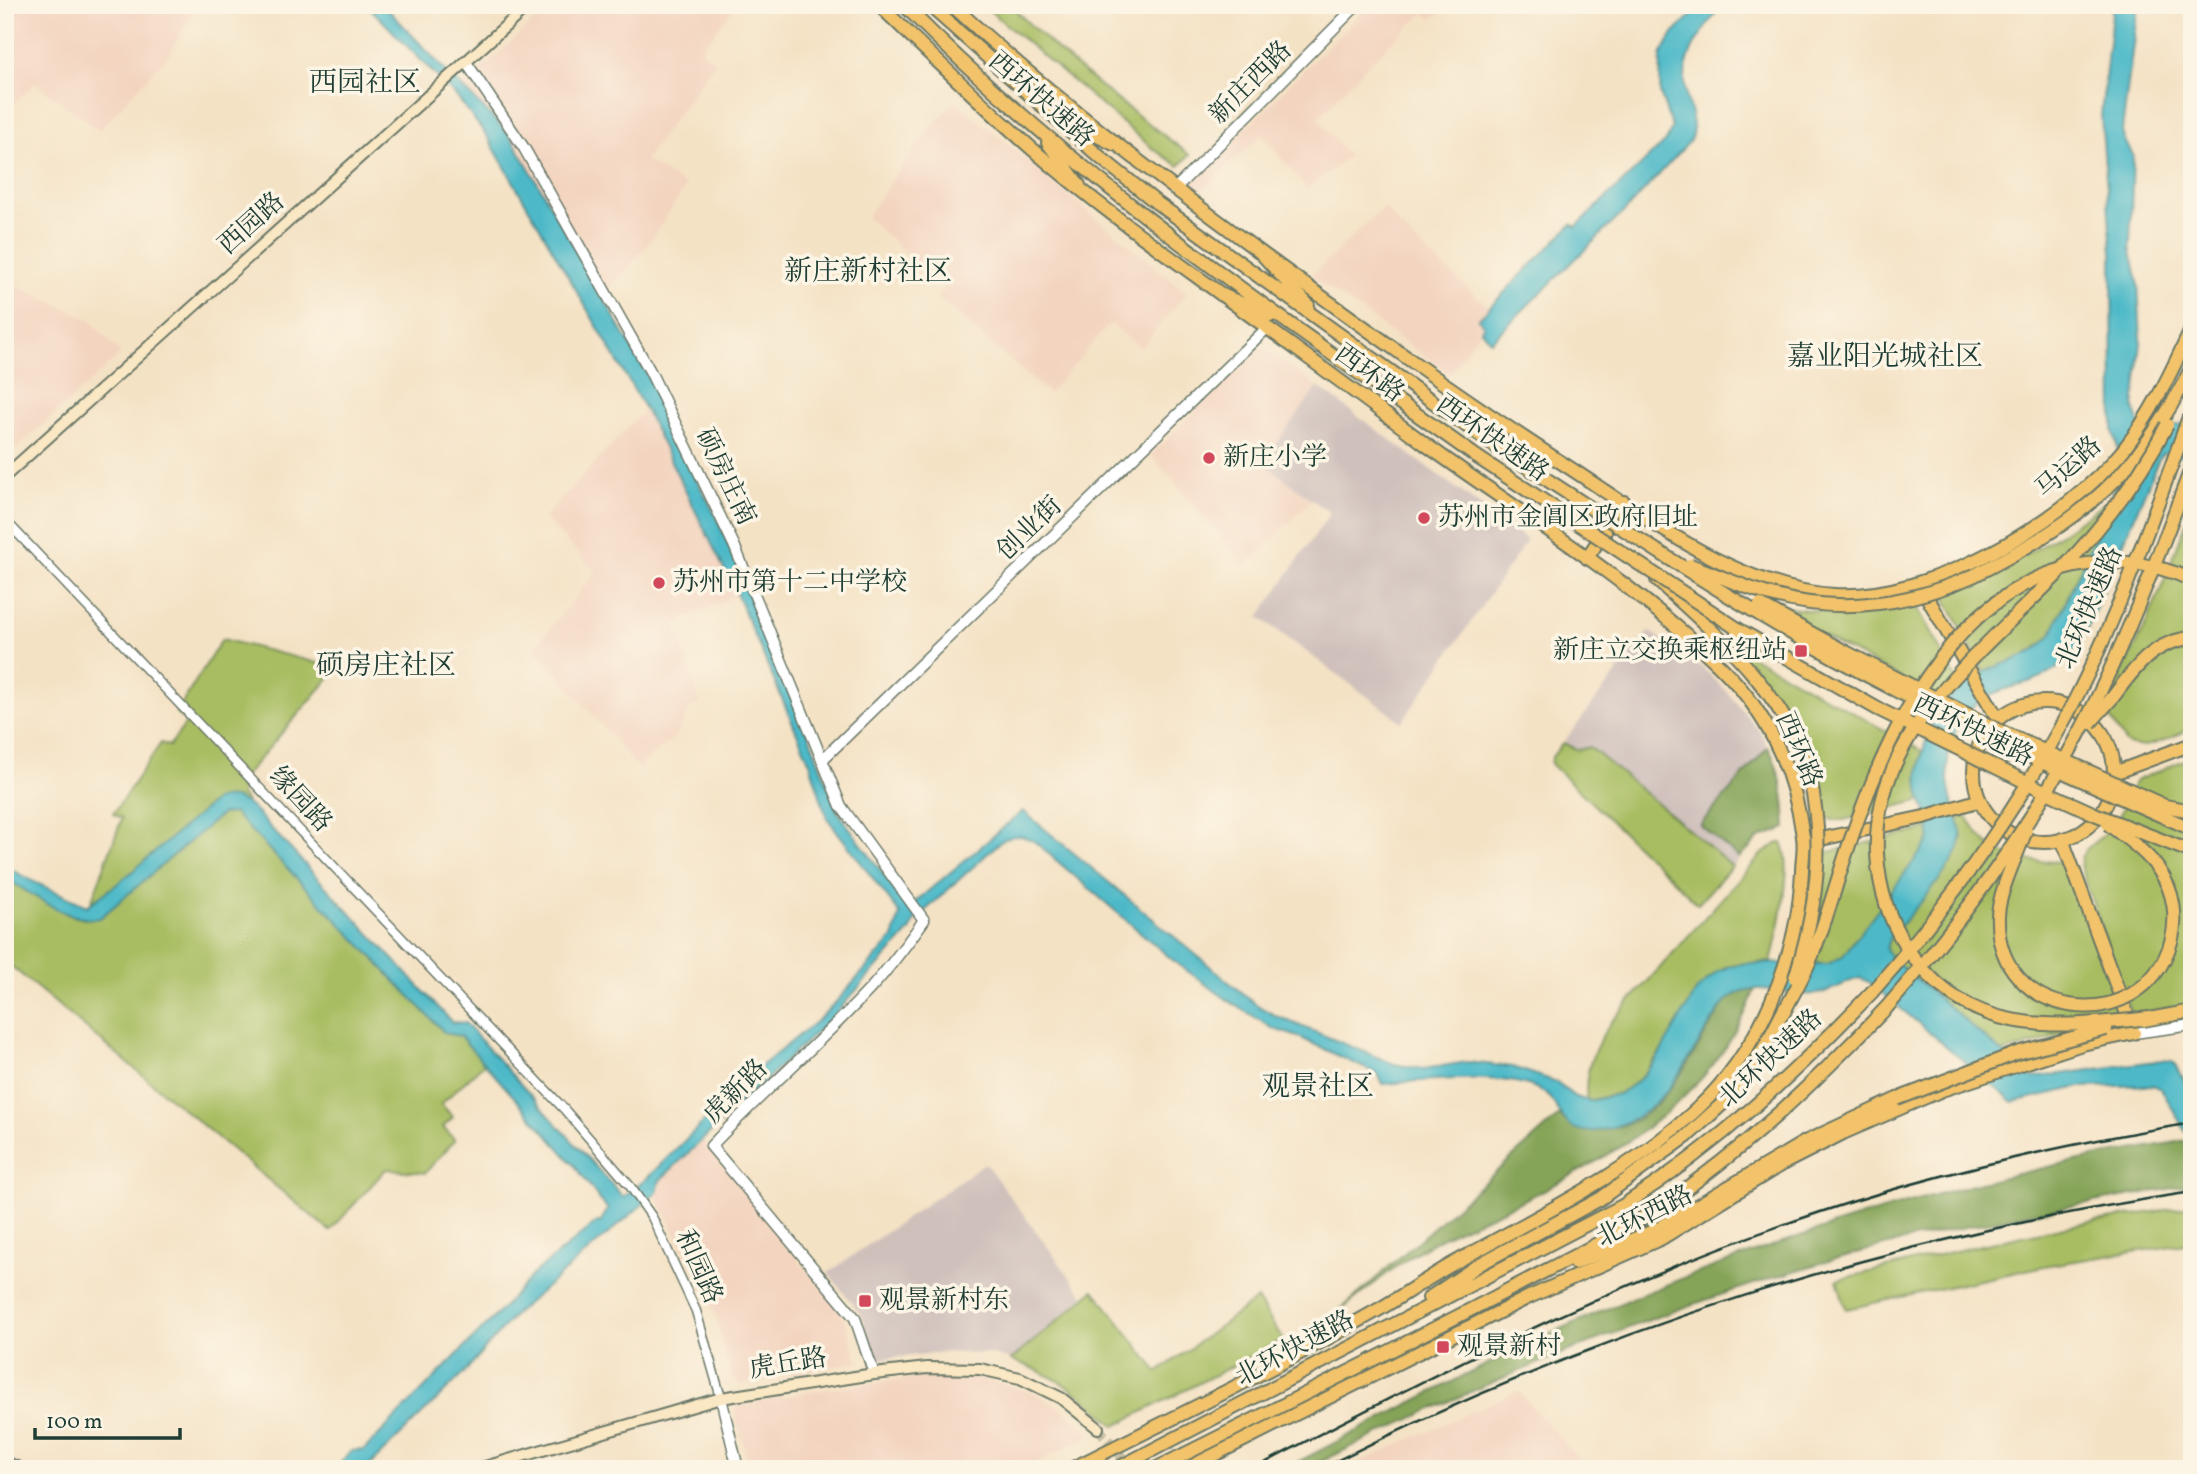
<svg xmlns="http://www.w3.org/2000/svg" width="2197" height="1474" viewBox="0 0 2197 1474" font-family="Vollkorn,'Noto Serif SC',serif">
<style>
.built{fill:#f3d4bf}
.industrial{fill:#cfc0bb}
.green{fill:#a8bd62;stroke:#647d4b;stroke-width:2}
.forest{fill:#86a458;stroke:#527046;stroke-width:2}
.water{fill:#4db9c8;stroke:#367b7e;stroke-width:2}
.lines{fill:none;stroke-linecap:round;stroke-linejoin:round}
.secondary-tunnel{stroke:#c9c1a8;stroke-width:10;stroke-dasharray:10 5;stroke-linecap:butt}
.minor-casing{stroke:#6a7767;stroke-width:11}
.tertiary-casing{stroke:#6a7767;stroke-width:13}
.secondary-casing{stroke:#6a7767;stroke-width:14}
.primary-casing{stroke:#6a7767;stroke-width:16}
.trunk-casing{stroke:#6a7767;stroke-width:16}
.minor{stroke:#fff;stroke-width:8}
.tertiary{stroke:#fff;stroke-width:10}
.secondary{stroke:#fae7c3;stroke-width:10}
.primary{stroke:#f2c36a;stroke-width:12}
.trunk{stroke:#f2c36a;stroke-width:12}
.rail{stroke:#1f3d34;stroke-width:2.5}
.trunk-bridge-casing{stroke:#6a7767;stroke-width:16;stroke-linecap:butt}
.trunk-bridge{stroke:#f2c36a;stroke-width:12}
.poi-dot{fill:#d1495b;stroke:#fcf5e5;stroke-width:2.5}
.labels{text-anchor:middle;dominant-baseline:central;stroke-width:7;stroke-linejoin:round;paint-order:stroke}
.street-label{font-size:26px;fill:#1f3d34;stroke:#fcf5e5}
.poi-label{font-size:26px;fill:#1f3d34;stroke:#fcf5e5;text-anchor:start}
.neighbourhood-label{font-size:28px;fill:#1f3d34;stroke:#fcf5e5}
</style>
<rect width="100%" height="100%" fill="#fcf5e5"/>
<filter id="ink" filterUnits="userSpaceOnUse"><feTurbulence type="fractalNoise" baseFrequency=".0143" numOctaves="2"/><feDisplacementMap in="SourceGraphic" scale="14" xChannelSelector="R" yChannelSelector="G"/><feConvolveMatrix kernelMatrix="1 2 1 2 8 2 1 2 1" color-interpolation-filters="sRGB"/></filter>
<filter id="wash" filterUnits="userSpaceOnUse"><feTurbulence type="fractalNoise" baseFrequency=".00686" numOctaves="4" result="noise"/><feDisplacementMap in="SourceGraphic" scale="28" xChannelSelector="R" yChannelSelector="G"/><feGaussianBlur stdDeviation="1.57" result="paint"/><feColorMatrix in="noise" values="0 0 0 0 0 0 0 0 0 0 0 0 0 0 0 0 0 1.4 0 .05"/><feComposite in="paint" operator="in"/></filter>
<g filter="url(#wash)">
<rect width="100%" height="100%" fill="#f4e2c5"/>
<path class="built" d="M5 5H197L168 56 99 130 35 83 5 113Z
M552 5H736L701 50 715 62 645 160 686 186 648 245 602 297 508 133 462 86Z
M1369 5H1449L1432 19 1424 13 1367 65 1318 119 1349 156 1307 189 1262 135 1201 191 1191 183Z
M955 101 1187 293 1141 348 1110 323 1049 394 937 297 945 288 866 217 926 133Z
M1384 207 1416 242 1489 307 1478 319 1484 325 1450 374 1311 276Z
M5 281 89 319 121 354 5 459Z
M1261 346 1318 387 1262 462 1313 499 1245 566 1151 455Z
M645 409 737 595 675 623 700 703 689 709 677 735 638 768 535 647 596 572 544 518Z
M703 1141 840 1312 847 1325 858 1362 740 1384 732 1377 713 1308 700 1279 654 1194 657 1191 660 1180Z
M957 1376 988 1380 1035 1393 1064 1410 1091 1435 1024 1469H749L733 1407 812 1391 913 1378Z
M1518 1391 1588 1469H1347L1366 1459Z"/>
<path class="industrial" d="M1318 387 1527 540 1402 722 1259 617 1330 513 1262 462Z
M1649 631 1702 667 1726 691 1761 733 1781 777 1785 801 1786 828 1759 838 1698 904 1551 764 1552 757Z
M985 1163 1084 1296 1011 1360 989 1354 944 1352 874 1360 862 1316 828 1273Z"/>
<path class="green" d="M983 5H1013L1012 7C1066 62 1128 109 1190 155L1179 166 1152 148Z
M2113 496 2052 633C2034 656 2010 661 1984 672L1944 596C2005 569 2061 538 2113 496Z
M2192 508V728C2174 735 2144 754 2126 743L2102 706C2142 644 2166 576 2192 508Z
M1760 603C1818 613 1858 617 1916 605L1960 686 1944 701Z
M222 639 338 668 242 779 241 794 247 803 239 816 445 1033 460 1035 485 1063 441 1104 453 1117 443 1127 455 1140 425 1173 386 1169 330 1231 5 961V878L69 915 85 919 122 818 113 814 161 743 169 746 187 722 176 713Z
M1733 646 1922 751 1918 778 1922 800 1844 820H1833L1822 816 1807 758Z
M1563 743 1578 750 1590 747 1732 866 1698 904 1551 764 1552 757Z
M2192 757V1004L2131 1014 2081 869C2077 847 2101 841 2113 826 2125 812 2125 793 2137 780Z
M1965 816C1973 823 1977 834 1986 842 2012 863 2033 861 2064 862L2122 1017 2003 1053 1935 997 1888 954 1886 949 1889 939 1957 853 1962 837 1957 819Z
M1931 828 1929 841 1924 849 1842 957 1828 964 1805 962 1818 918 1824 853Z
M1778 843H1782C1795 864 1777 937 1771 962L1736 964 1723 968 1641 1078 1621 1093 1587 1101C1583 1071 1595 1046 1611 1022L1761 855Z
M2192 1206V1243L2049 1265 1846 1309 1837 1280 1968 1248 2083 1223Z
M1094 1290 1158 1372 1257 1299 1283 1340 1115 1426C1084 1395 1052 1373 1011 1360Z"/>
<path class="forest" d="M1768 747C1782 773 1785 799 1786 828L1759 838 1739 858 1700 825Z
M1755 989C1716 1102 1604 1162 1503 1210 1480 1221 1457 1229 1436 1241 1400 1260 1369 1289 1337 1313L1560 1115 1565 1121C1580 1123 1599 1128 1614 1127 1666 1121 1698 1042 1724 1004L1736 994Z
M2190 1140 2192 1185C2059 1207 1926 1231 1798 1270 1627 1322 1465 1390 1306 1469H1284C1388 1416 1490 1359 1597 1313 1789 1232 1984 1172 2190 1140Z"/>
<path class="water" d="M367 5H384L440 65 508 133 517 147 648 376 674 437 716 516 805 725 838 812 908 908 1023 811 1254 1003 1276 1016 1394 1064 1423 1069 1467 1062 1513 1067 1554 1081 1575 1097 1590 1101 1621 1093 1641 1078 1656 1060 1697 990 1717 972 1729 966 1747 963 1828 964 1842 957 1929 841C1933 825 1924 810 1920 794 1917 780 1919 764 1923 751 1936 703 1957 682 2003 664 2023 657 2039 651 2052 633L2113 496 2122 464 2113 430 2112 252 2101 116 2113 5H2138L2122 131 2124 139 2133 155 2130 247 2138 282 2141 342 2134 408 2143 434 2155 455 2173 426 2192 423V458L2164 453 2160 456 2084 636C2074 651 2064 666 2048 674 2017 690 1981 687 1960 722 1944 749 1945 780 1954 809 1957 819 1963 830 1961 840 1958 865 1906 918 1889 939L1886 949 1890 956 2032 1078 2162 1060 2172 1061C2193 1084 2192 1114 2192 1143L2162 1090 2154 1085 2080 1087 2013 1102 1869 982 1860 978C1839 983 1831 996 1805 994 1784 993 1755 983 1736 994 1723 1001 1717 1014 1709 1026 1680 1072 1661 1118 1602 1130 1555 1139 1565 1100 1536 1088 1498 1072 1423 1081 1382 1084L1379 1075 1301 1038 1274 1029 1229 1001 1175 962 1035 842C1022 834 1011 834 999 843L915 920 910 931 832 1017 660 1180 657 1192 515 1314 465 1372 368 1467 335 1469 351 1451 364 1450 501 1310 532 1275 597 1222 600 1223 608 1209 600 1200 575 1166 460 1036 445 1033 234 813 222 814 100 918C70 924 31 893 5 878V866L32 881 87 906 121 881 215 800C231 794 243 799 255 811L452 1022 465 1023 623 1197 645 1180 754 1072 818 1020 838 1000 893 938 900 914 827 818 810 763 737 595 645 409 487 136 455 95Z
M1702 5H1722C1703 31 1682 54 1685 88 1687 106 1698 123 1690 141L1628 208 1491 341 1481 330 1484 325 1478 319 1572 224 1576 227 1666 141 1672 128 1660 93 1661 55 1673 34Z"/>
</g>
<g filter="url(#ink)">
<g class="lines">
<path class="secondary-tunnel" d="M1098 1428 1132 1469"/>
<g class="minor-casing">
<path id="minor" d="M5 520 564 1109 630 1186 652 1217 696 1311 721 1398"/>
</g>
<g class="tertiary-casing">
<path id="tertiary" d="M466 62 524 148 650 371 734 545 841 806 924 920C907 944 891 966 871 988 820 1043 762 1092 711 1146L855 1318 874 1374
M1174 190 1357 5
M822 760 1267 328
M2134 1033 2192 1025
M721 1398 738 1469"/>
</g>
<g class="secondary-casing">
<path id="secondary" d="M5 476 529 5
M5 1462 21 1469
M478 1469 721 1398 874 1374 927 1368 980 1369 1020 1378 1061 1398 1098 1428"/>
</g>
<g class="primary-casing">
<path id="primary" d="M879 5C929 53 978 101 1030 147 1096 205 1169 256 1240 308 1302 353 1364 398 1425 444 1512 507 1604 563 1685 634 1711 657 1737 680 1756 709 1782 747 1797 791 1803 837 1805 848 1802 860 1802 871 1798 957 1761 1049 1698 1108 1628 1174 1539 1215 1456 1262 1429 1277 1404 1295 1378 1310 1278 1367 1174 1418 1071 1469
M952 5C1049 95 1154 174 1260 252 1359 324 1457 395 1559 461 1641 513 1734 589 1834 595 1930 601 2065 522 2124 449 2153 412 2172 370 2192 328
M1587 558 1624 502
M1920 585 1998 719
M1974 772a70 70 0 1 1 140 0a70 70 0 1 1-140 0Z
M2114 773 2192 744
M1807 842 1924 817 1980 800
M1186 1469 1527 1298 1662 1238 1782 1164 1843 1133 1942 1090 2082 1044 2134 1033 2062 839"/>
</g>
<g class="trunk-casing">
<path id="trunk" d="M904 5C1076 179 1279 316 1477 457
M929 5 1101 158 1157 203 1489 442
M1061 118 1114 144
M1048 143 1079 185
M1260 252 1308 305
M1222 295 1270 316
M1975 575C2083 519 2136 478 2192 367
M1657 580C1718 636 1786 692 1809 775
M2113 697C2134 669 2153 641 2192 638
M1575 1263 1656 1230 1805 1142 1897 1099
M1429 1298 1480 1264 1600 1199 1686 1137 1732 1095 1755 1063 1769 1039
M1116 1469 1624 1205C1720 1143 1794 1074 1872 992
M1155 1469C1269 1412 1382 1356 1495 1297 1551 1267 1609 1241 1661 1206 1746 1149 1817 1080 1887 1007"/>
</g>
<use href="#minor" class="minor"/>
<use href="#tertiary" class="tertiary"/>
<use href="#secondary" class="secondary"/>
<use href="#primary" class="primary"/>
<use href="#trunk" class="trunk"/>
<path class="rail" d="M1253 1469C1428 1377 1604 1287 1791 1222 1920 1177 2057 1145 2192 1123
M1320 1469C1593 1331 1889 1237 2192 1192"/>
<g class="trunk-bridge-casing">
<path id="trunk-bridge" d="M1489 442C1622 528 1753 617 1893 689 1990 740 2091 785 2192 829
M1477 457 1741 631 1876 708 2038 788 2097 815 2192 852
M1690 565C1717 575 1743 587 1771 595 1842 615 1909 605 1975 575
M1760 605 1842 650 1998 730 2165 806 2192 811
M2090 723 2113 697
M2026 830C2017 856 1999 890 1998 916 1994 1021 2142 1041 2171 942 2178 918 2174 891 2159 870 2146 851 2126 838 2108 824
M1795 978C1816 911 1826 844 1809 775
M1872 992C1944 911 2008 822 2060 728 2114 630 2151 522 2189 417
M1887 1007C1970 912 2046 806 2100 692 2135 618 2164 542 2192 466
M1783 1014C1793 994 1805 974 1813 953 1828 917 1837 879 1850 842 1885 738 1947 601 2063 569 2105 557 2152 561 2192 580
M2150 1018C2055 1028 1968 1039 1907 948 1888 919 1879 888 1877 854 1871 728 1992 645 2068 563 2106 522 2141 475 2167 425
M2144 1020 2192 1011
M1769 1039 1785 1008
M1897 1099 2017 1053 2106 1029"/>
</g>
<use href="#trunk-bridge" class="trunk-bridge"/>
</g>
</g>
<g class="poi-dot">
<circle cx="1209" cy="458" r="7"/>
<circle cx="1424" cy="518" r="7"/>
<circle cx="659" cy="583" r="7"/>
<rect x="1794" y="644" width="14" height="14" rx="3.5"/>
<rect x="858" y="1294" width="14" height="14" rx="3.5"/>
<rect x="1436" y="1340" width="14" height="14" rx="3.5"/>
</g>
<g class="labels">
<g class="street-label">
<text transform="translate(1251 83) rotate(-45)">新庄西路</text>
<text transform="translate(1041 100) rotate(41)">西环快速路</text>
<text transform="translate(252 224) rotate(-42)">西园路</text>
<text transform="translate(1369 374) rotate(36)">西环路</text>
<text transform="translate(1492 439) rotate(35)">西环快速路</text>
<text transform="translate(2069 468) rotate(-42)">马运路</text>
<text transform="translate(725 477) rotate(64)">硕房庄南</text>
<text transform="translate(1030 529) rotate(-44)">创业街</text>
<text transform="translate(2090 608) rotate(-67)">北环快速路</text>
<text transform="translate(1973 731) rotate(26)">西环快速路</text>
<text transform="translate(1798 750) rotate(67)">西环路</text>
<text transform="translate(300 800) rotate(47)">缘园路</text>
<text transform="translate(1771 1059) rotate(-43)">北环快速路</text>
<text transform="translate(736 1092) rotate(-45)">虎新路</text>
<text transform="translate(1645 1217) rotate(-27)">北环西路</text>
<text transform="translate(698 1267) rotate(66)">和园路</text>
<text transform="translate(1295 1349) rotate(-28)">北环快速路</text>
<text transform="translate(788 1364) rotate(-9)">虎丘路</text>
</g>
<g class="poi-label">
<text x="1223" y="458">新庄小学</text>
<text x="1438" y="518">苏州市金阊区政府旧址</text>
<text x="673" y="583">苏州市第十二中学校</text>
<text x="1787" y="651" text-anchor="end">新庄立交换乘枢纽站</text>
<text x="879" y="1301">观景新村东</text>
<text x="1457" y="1347">观景新村</text>
</g>
<g class="neighbourhood-label">
<text x="365" y="83">西园社区</text>
<text x="868" y="272">新庄新村社区</text>
<text x="1885" y="357">嘉业阳光城社区</text>
<text x="386" y="666">硕房庄社区</text>
<text x="1318" y="1087">观景社区</text>
</g>
</g>
<rect width="2197" height="1474" fill="none" stroke="#fcf5e5" stroke-width="28"/>
<path d="M35 1428v10h145v-10" fill="none" stroke="#1f3d34" stroke-width="3.5"/>
<text x="46" y="1428" font-size="21" fill="#1f3d34" stroke="#fcf5e5" stroke-width="5" paint-order="stroke">100 m</text>
</svg>
